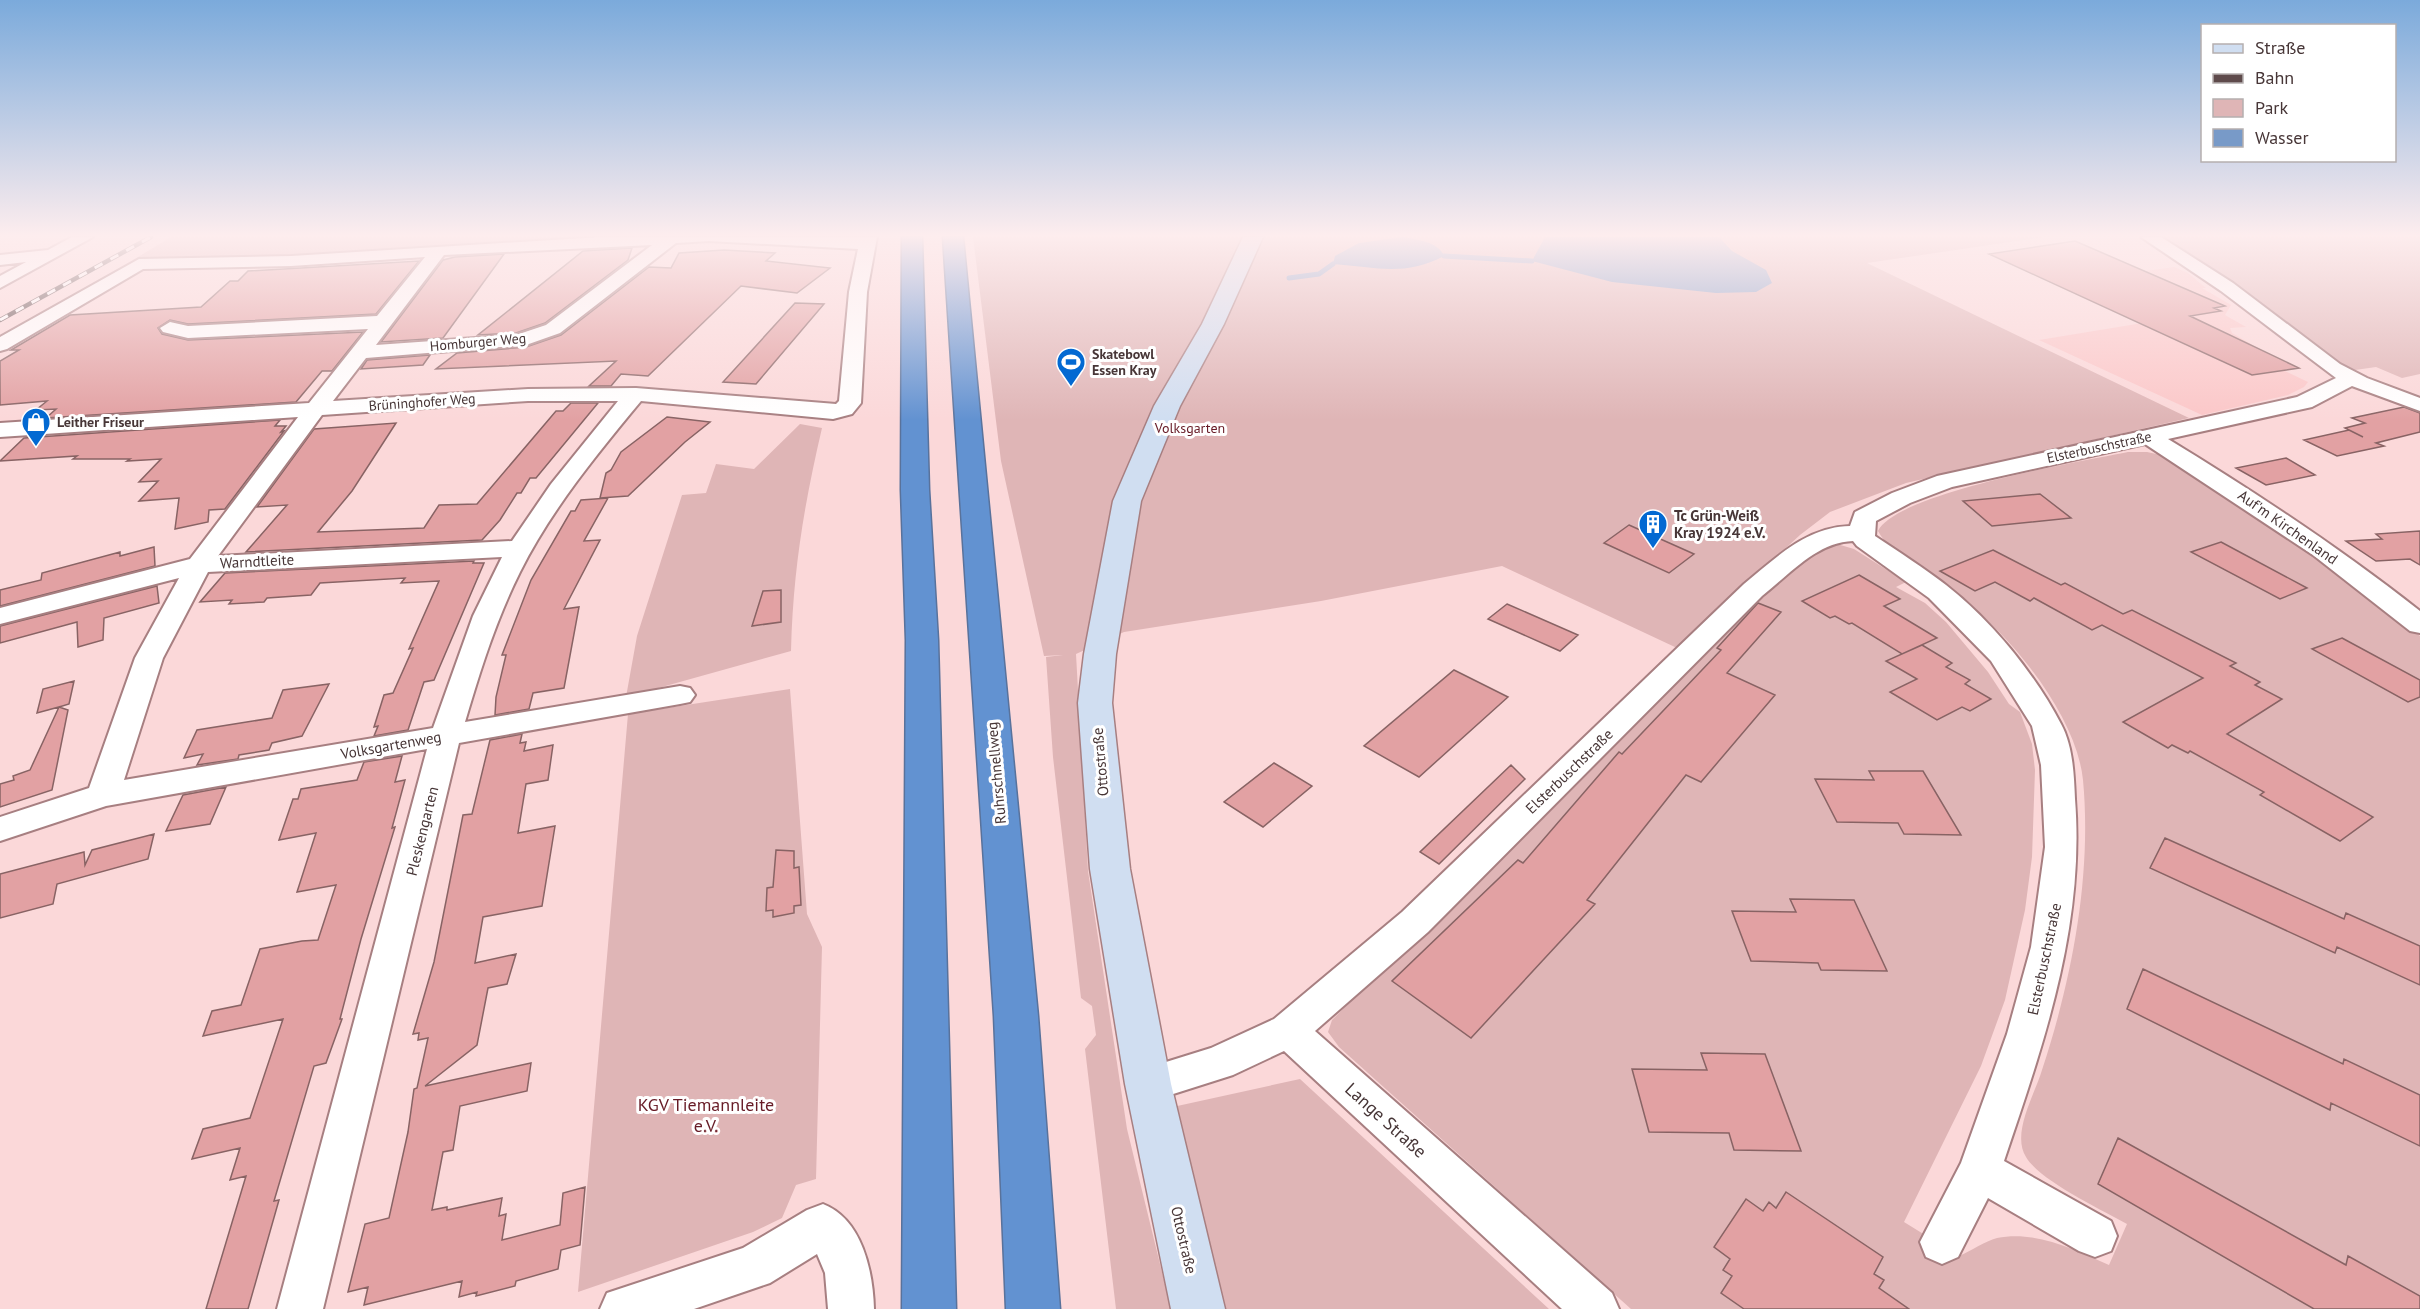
<svg xmlns="http://www.w3.org/2000/svg" width="2420" height="1309" viewBox="0 0 2420 1309" font-family="'PT Sans',sans-serif">
<style>
.built{fill:#fbc7c8}
.green{fill:#dfb5b6}
.water{fill:#789ac8}
.lines{fill:none;stroke-linecap:round;stroke-linejoin:round}
.stream{stroke:#789ac8;stroke-width:5}
.building{fill:#e2a1a3;stroke:#886364;stroke-width:1.5}
.street-casing{stroke:#a77f81;stroke-width:4}
.secondary-casing{stroke:#a77f81;stroke-width:3}
.highway-casing{stroke:#59729b;stroke-width:3}
.street{fill:#fff;fill-rule:evenodd}
.secondary{fill:#d0def1;fill-rule:evenodd}
.highway{fill:#6292d1;fill-rule:evenodd}
.rail-casing{stroke:#5e4a4b;stroke-width:4.5}
.rail{stroke:#fff;stroke-width:3;stroke-dasharray:9;stroke-linecap:butt}
.labels{text-anchor:middle;dominant-baseline:central;stroke-width:6;stroke-linejoin:round;paint-order:stroke}
.far-street-label{font-size:14px;fill:#473637;stroke:#fff}
.far-poi-label{font-size:14px;font-weight:bold;fill:#473637;stroke:#fff;text-anchor:start}
.far-park-label{font-size:14px;fill:#671b26;stroke:#fff}
.poi-label{font-size:15px;font-weight:bold;fill:#473637;stroke:#fff;text-anchor:start}
.street-label{font-size:15px;fill:#473637;stroke:#fff}
.near-park-label{font-size:18px;fill:#671b26;stroke:#fff}
.near-street-label{font-size:18px;fill:#473637;stroke:#fff}
</style>
<rect width="100%" height="100%" fill="#fbd8d9"/>
<path class="built" d="M2174 267 2188 273 2206 288H2202L2231 305 2225 315 2246 327 2230 328 2232 333 2294 369 2285 371 2308 382 2304 387 2288 395 2202 415 2039 340 2161 320 2110 276Z"/>
<path class="green" d="M171 237H643L370 254 133 260Z
M973 237H2045L1867 263 2189 418 1906 483 1830 512 1800 535 1677 648 1502 566 1321 601 1124 632 1076 654 1088 871 1127 1129 1171 1309H1116L1085 1049 1096 1035 1092 1006 1081 998 1053 757 1046 657 1063 655 1044 656 1001 461Z
M2158 237H2420V374L2402 378 2376 367 2355 370 2332 359 2259 304Z
M800 424 822 428C804 505 793 571 791 651L626 697 637 636 682 495 706 493 716 464 754 469Z
M2128 452H2147L2166 456 2352 579 2420 636V1309H1631L1339 1047 1328 1032 1332 1020 1559 794 1714 647 1762 592 1821 546 1837 544 1854 549 1906 582 1896 587 1925 603 1946 622 1988 672 2009 704 2020 712 2032 744 2035 770 2032 857 2025 910 2005 1000 1981 1066 1904 1222 1959 1256C1971 1251 1985 1241 1997 1238 2036 1230 2075 1250 2109 1265L2127 1224C2102 1210 2040 1181 2026 1157 2011 1133 2035 1094 2042 1070 2072 979 2092 876 2083 780 2076 712 2005 628 1951 590 1928 573 1892 557 1878 531 1896 493 2082 461 2128 452Z
M790 689 807 914 822 947 816 1179 796 1185 782 1218 753 1232 578 1292 628 714Z
M1300 1079 1549 1309H1204L1159 1110Z"/>
<path class="water" d="M1403 237C1417 240 1438 241 1444 256 1404 277 1376 267 1333 264L1335 256 1359 243Z
M1545 237H1719L1732 251 1766 270 1772 283 1756 292 1716 293 1612 282 1532 261Z"/>
<g class="lines">
<path class="stream" d="M1444 256 1532 261
M1289 278 1319 274 1333 264"/>
</g>
<path class="building" d="M2075 241 2225 306 2214 308 2221 311 2190 316 2299 368 2252 375 1989 254Z
M632 248 628 260 545 323 516 333 478 335 583 251Z
M724 250 775 253 766 261 830 268 797 293 741 286 648 376 621 374 611 386H589L616 361 436 369 457 353 526 347 561 335 649 267 671 268 679 253Z
M504 254 443 338 381 342 443 260 455 257Z
M419 261 376 314 188 324 170 320 158 328 162 334 188 340 363 332 332 371H322L296 402 46 418 56 409 36 410 47 401 0 405V361L19 350H11L70 315 201 307 230 281H238L248 271Z
M795 303 824 304 756 384 723 382Z
M430 355 423 365 361 369 367 360Z
M571 403H598L536 478H530L521 493H517L500 520 482 540 246 552 287 505 257 507 314 429 396 423 352 491 318 532 424 528 439 505 477 504 556 411H563Z
M2404 407 2420 413V432L2376 443 2384 446 2337 456 2304 440 2349 430 2363 437 2345 428 2365 423 2352 418Z
M667 417 710 422 685 442 628 496 600 498 606 473 611 470 621 452Z
M280 420 275 426H286L281 432 284 431 225 509 209 510 208 522 175 529 179 498 139 501 158 481 139 482 161 459 127 461 130 459H73L77 456 0 461 24 438Z
M2286 458 2315 475 2266 485 2236 468Z
M2040 494 2071 518 1992 526 1963 501Z
M608 498 584 541 600 540 564 609 579 607 564 688 533 693 529 709 495 715 496 697 506 655H502L531 580 571 511H575L581 500Z
M1629 525 1694 554 1669 573 1604 543Z
M2420 531V565L2410 559 2376 561 2346 541 2382 539 2376 534Z
M2221 542 2307 588 2280 599 2191 552Z
M154 547 155 566 0 606V590L41 580 42 573 120 552V556Z
M1993 550 2061 585 2065 583 2123 614 2132 610 2236 663 2230 666 2260 682 2255 685 2282 699 2227 734 2373 817 2340 841 2260 795 2264 792 2190 751 2188 753 2172 745 2168 748 2123 722 2203 678 2102 625 2092 630 2034 598 2030 601 1995 582 1975 591 1940 571Z
M474 561 473 563H484L434 680 424 682 408 730 374 736 378 726 374 727 384 695 393 693 413 648 409 649 439 581 401 583 405 578 320 583 311 595 267 598 264 602 229 604 232 600 200 602 225 573Z
M1859 575 1900 599 1884 606 1937 638 1902 654 1852 623 1849 624 1835 616 1830 618 1802 601Z
M157 586 159 603 104 618 103 640 78 647 77 622 0 643V626Z
M781 590V622L752 626 763 591Z
M1758 603 1781 612 1727 673 1775 695 1701 782 1686 775 1587 900 1595 904 1471 1038 1392 981 1518 860 1523 863 1619 752 1622 754 1721 650 1717 648Z
M1507 604 1578 635 1560 651 1488 619Z
M2342 638 2420 680V697L2408 702 2312 649Z
M1922 645 1952 663 1946 667 1970 680 1965 684 1991 699 1970 711 1962 707 1937 720 1890 692 1917 679 1886 661Z
M1454 670 1508 697 1419 777 1364 746Z
M74 681 69 704 59 707 68 710 52 790 0 807V784L14 780 13 776 30 770 59 707 37 713 43 689Z
M329 684 302 736 272 743 269 750 239 755 238 759 197 765 203 754 184 758 197 730 272 718 283 690Z
M522 734 520 743 526 742 524 751 553 745 548 780 526 784 518 833 555 826 542 906 483 917 475 963 516 954 507 984 488 988 477 1045 425 1086 531 1063 527 1091 460 1106 453 1150 443 1152 432 1210 447 1207V1210L502 1198 499 1216 506 1214 502 1240 560 1225 563 1193 585 1187 580 1245 561 1250 558 1269 516 1281 515 1286 476 1296 477 1292 459 1297 462 1281 364 1305 368 1287 348 1292 365 1224 389 1218 408 1132 414 1089 417 1088 428 1038 418 1040 419 1033 413 1034 434 962 463 815 472 814 490 740Z
M402 756 395 782 405 780 392 828 395 827 361 939 340 1019H342L326 1063 314 1066 274 1201 279 1200 248 1309H206L246 1176 230 1180 240 1148 192 1159 203 1129 250 1118 283 1019 203 1036 212 1011 241 1005 260 949 302 941 318 940 336 885 297 892 316 833 279 840 293 799H298L301 789 357 780 364 762Z
M1274 763 1312 786 1263 827 1224 802Z
M1511 765 1525 779 1439 864 1420 852Z
M1869 771H1923L1961 835 1904 834 1898 823 1837 822 1815 779 1874 780Z
M226 787 210 824 166 831 183 795Z
M154 834 148 859 57 884 53 904 0 918V874L84 852 85 865 92 850Z
M2165 838 2344 919 2346 913 2420 946V985L2337 947 2335 953 2150 868Z
M776 850 794 851V868L799 867 801 905 794 906V913L773 917V910L766 911 767 888 773 887Z
M1790 899 1854 900 1887 971 1821 970 1818 963 1751 961 1732 911 1796 912Z
M2143 969 2343 1064 2344 1059 2420 1095V1146L2331 1103 2330 1110 2127 1009Z
M1701 1053 1765 1054 1801 1151 1734 1150 1729 1133 1649 1132 1632 1069 1707 1070Z
M2118 1138 2346 1265 2348 1256 2420 1296V1309H2314L2098 1184Z
M1786 1192 1883 1257 1874 1274 1884 1280 1879 1288 1909 1309H1744L1721 1293 1732 1276 1723 1270 1730 1259 1714 1247 1746 1199 1763 1211 1769 1202 1776 1208Z"/>
<g class="lines">
<g class="street-casing">
<path id="street" d="M72 237H93L0 288V276L26 262 0 265V255L48 250Z
M601 237H877L867 292 861 403 852 414 833 419 641 401C597 454 551 510 520 572 496 620 480 671 465 722L680 686 690 688 695 695 690 702 680 704 459 743 323 1309H277L427 749 106 806 0 841V817L89 788 135 658 179 578 0 624V608L190 559 298 417 0 437V423L309 403 368 329 188 338 163 332 160 328 170 322 188 326 377 316 425 257 291 266 143 269 7 349 0 351V337L139 259 291 256ZM709 241 858 249 849 292 839 401 836 404 636 388 528 389 333 401 366 358 526 345 560 333 676 243ZM652 245 546 325 516 335 376 345 444 255ZM528 401H618L551 484 512 541 218 556 322 415ZM502 557 473 616 433 728 124 780 163 658 208 572Z
M2141 237H2161L2233 283 2340 364 2367 378 2420 398V411L2352 386 2312 407 2168 439C2255 492 2340 548 2420 611V633L2410 631 2313 555 2145 444 1952 487 1910 503 1876 521 1875 536C1899 552 1924 568 1946 585 1991 620 2035 674 2061 724 2073 746 2074 775 2075 799 2085 926 2044 1042 2004 1161L2111 1221 2117 1236 2111 1251 2095 1257 2079 1251 1988 1198 1958 1257 1942 1264 1926 1257 1920 1242 1961 1163 2007 1034 2031 947 2045 847 2041 765 2032 726 1991 661 1929 598 1857 546 1853 541C1817 542 1790 574 1762 596L1428 932 1315 1031 1612 1293 1619 1309H1562L1284 1051 1233 1075 1148 1102 1134 1096 1128 1084 1134 1072 1211 1048 1274 1019 1402 912 1744 584C1776 558 1806 527 1850 526L1855 512 1892 493 1937 476 2297 397 2336 378 2221 291Z
M823 1204C862 1219 873 1271 874 1309H828L825 1273 817 1254 770 1283 694 1309H600L607 1293 743 1248 807 1210Z"/>
</g>
<g class="secondary-casing">
<path id="secondary" d="M1243 237H1263L1224 324 1180 406 1141 501 1116 654 1112 703 1130 869 1171 1084 1225 1309H1171L1125 1084 1090 869 1078 703 1084 654 1113 501 1154 406 1202 324Z"/>
</g>
<g class="highway-casing">
<path id="highway" d="M902 237H922L929 490 938 640 956 1309H902L906 640 901 490Z
M943 237H963L1038 1016 1060 1309H1006L994 1016Z"/>
</g>
<use href="#street" class="street"/>
<use href="#secondary" class="secondary"/>
<use href="#highway" class="highway"/>
<g class="rail-casing">
<path id="rail" d="M0 320 151 237"/>
</g>
<use href="#rail" class="rail"/>
</g>
<linearGradient id="sky" x2="0" y2="1"><stop stop-color="#7baadb"/><stop offset="0.56" stop-color="#fdedee"/><stop offset="1" stop-color="#fdedee" stop-opacity="0"/></linearGradient>
<rect width="2420" height="420" fill="url(#sky)"/>
<defs>
<g id="stadium-pin" transform="scale(1.5)"><path d="M0 17L-7.5 6A9.5 9.5 0 1 1 7.5 6Z" fill="#0369d2" stroke="#fff"/><path d="M0-5a6.5 5 0 1 0 0 10a6.5 5 0 1 0 0-10ZM-3.5-1.8h7v3.6h-7Z" fill="#fff"/></g>
<g id="shop-pin" transform="scale(1.5)"><path d="M0 17L-7.5 6A9.5 9.5 0 1 1 7.5 6Z" fill="#0369d2" stroke="#fff"/><path d="M-5-2.5h2.3a2.7 3.5 0 0 1 5.4 0H5L5.5 6h-11ZM-1.5-2.5h3a1.5 2.3 0 0 0-3 0Z" fill="#fff"/></g>
<g id="building-pin" transform="scale(1.5)"><path d="M0 17L-7.5 6A9.5 9.5 0 1 1 7.5 6Z" fill="#0369d2" stroke="#fff"/><path d="M-4-6H4V6H1V3H-1V6H-4ZM-2.5-4.3h1.7v1.8h-1.7ZM.8-4.3h1.7v1.8H.8ZM-2.5-1h1.7V.8h-1.7ZM.8-1h1.7V.8H.8Z" fill="#fff"/></g>
</defs>
<g fill-rule="evenodd">
<use href="#stadium-pin" x="1071" y="362"/>
<use href="#shop-pin" x="36" y="422"/>
<use href="#building-pin" x="1653" y="524"/>
</g>
<g class="labels">
<g class="far-street-label">
<text transform="translate(478 342) rotate(-5)">Homburger Weg</text>
<text transform="translate(422 402) rotate(-4)">Brüninghofer Weg</text>
<text transform="translate(2099 447) rotate(-12)">Elsterbuschstraße</text>
</g>
<g class="far-poi-label">
<text x="1092" y="354">Skatebowl<tspan x="1092" dy="16">Essen Kray</tspan></text>
<text x="57" y="422">Leither Friseur</text>
</g>
<g class="far-park-label">
<text x="1190" y="428">Volksgarten</text>
</g>
<g class="poi-label">
<text x="1674" y="515">Tc Grün-Weiß<tspan x="1674" dy="17">Kray 1924 e.V.</tspan></text>
</g>
<g class="street-label">
<text transform="translate(2288 527) rotate(35)">Auf'm Kirchenland</text>
<text transform="translate(257 561) rotate(-3)">Warndtleite</text>
<text transform="translate(391 745) rotate(-10)">Volksgartenweg</text>
<text transform="translate(1100 762) rotate(-95)">Ottostraße</text>
<text transform="translate(1569 771) rotate(-44)">Elsterbuschstraße</text>
<text transform="translate(996 773) rotate(-95)">Ruhrschnellweg</text>
<text transform="translate(422 831) rotate(-76)">Pleskengarten</text>
<text transform="translate(2044 959) rotate(-78)">Elsterbuschstraße</text>
<text transform="translate(1184 1240) rotate(77)">Ottostraße</text>
</g>
<g class="near-park-label">
<text x="706" y="1104">KGV Tiemannleite<tspan x="706" dy="21">e.V.</tspan></text>
</g>
<g class="near-street-label">
<text transform="translate(1386 1120) rotate(42)">Lange Straße</text>
</g>
</g>
<rect x="2201" y="24" width="195" height="138" fill="#ffffff" stroke="#b5afaf" stroke-width="1.5"/>
<rect x="2213" y="44" width="30" height="9" fill="#d0def1" stroke="#b5afaf" stroke-width="1.5"/>
<text x="2255" y="54" font-size="18" fill="#473637">Straße</text>
<rect x="2213" y="74" width="30" height="9" fill="#5e4a4b" stroke="#b5afaf" stroke-width="1.5"/>
<text x="2255" y="84" font-size="18" fill="#473637">Bahn</text>
<rect x="2213" y="99" width="30" height="18" fill="#dfb5b6" stroke="#b5afaf" stroke-width="1.5"/>
<text x="2255" y="114" font-size="18" fill="#473637">Park</text>
<rect x="2213" y="129" width="30" height="18" fill="#789ac8" stroke="#b5afaf" stroke-width="1.5"/>
<text x="2255" y="144" font-size="18" fill="#473637">Wasser</text>
</svg>
